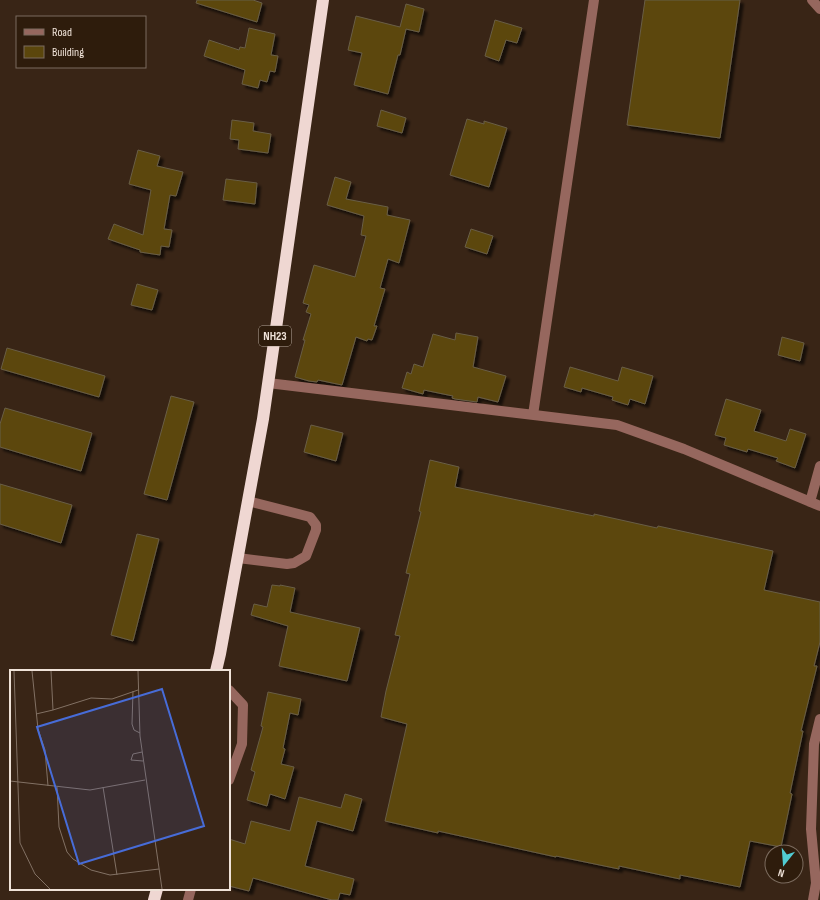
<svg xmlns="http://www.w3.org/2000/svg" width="820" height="900" viewBox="0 0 820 900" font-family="'Sofia Sans Condensed',sans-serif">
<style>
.building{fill:#5b460c;stroke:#695e46;filter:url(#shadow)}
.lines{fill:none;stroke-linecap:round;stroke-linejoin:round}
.minor{stroke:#96675e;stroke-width:10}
.highway{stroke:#efd7d2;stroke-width:12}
.labels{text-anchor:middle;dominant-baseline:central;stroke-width:3;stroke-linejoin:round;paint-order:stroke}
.shield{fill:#2e1c0c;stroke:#b5a79b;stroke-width:1}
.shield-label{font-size:12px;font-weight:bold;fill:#efe2d8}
.inset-road{fill:none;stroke:#827164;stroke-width:1}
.view{fill:#476cd8;fill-opacity:0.15;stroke:#476cd8;stroke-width:2}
.inset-edge{fill:none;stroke:#efe2d8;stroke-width:2}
</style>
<defs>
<filter id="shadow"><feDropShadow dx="3.5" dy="3.5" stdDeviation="1" flood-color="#0009"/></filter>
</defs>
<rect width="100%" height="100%" fill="#392516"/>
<path class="building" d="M197 0H253L262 3 257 22 196 3Z
M645 0H740L720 138 627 125Z
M406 4 424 9 419 32 406 29 400 55H398L388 94 354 85 362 53 348 50 356 16 400 27Z
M495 20 522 28 517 43 506 40 499 61 485 56Z
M249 28 275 34 271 55 278 56 275 72 270 71 267 82 260 80 258 88 242 84 245 70 204 56 209 40 239 50 240 47 245 48Z
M381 110 406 118 402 133 377 126Z
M467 119 484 124V121L507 128 489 187 450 175Z
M232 120 254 123 253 131 271 134 268 153 238 149 239 140 230 139Z
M138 150 160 156 157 166 183 172 176 196 170 195 164 229 172 230 169 247 161 246 160 255 140 252V250L108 239 114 224 143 235 151 190 129 184Z
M335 177 351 182 346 199 388 207 387 215 410 220 399 263 388 259 380 288 385 289 374 326H377L372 340 368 339 367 341 356 337 342 385 318 380 317 382 309 381 295 377 305 340H303L311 314 306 312 309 305 303 303 314 265 355 277 366 236 361 235 364 216 327 205Z
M226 179 257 183 255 204 223 200Z
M471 229 493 236 487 254 465 247Z
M137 284 158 290 152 310 131 305Z
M456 333 478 337 473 367 506 376 498 402 478 397 477 402 455 399 452 398 453 396 424 390 423 394 402 388 407 372 411 374 414 364 423 367 433 334 455 340Z
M782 337 804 343 800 361 778 355Z
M7 348 105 376 99 397 1 369Z
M570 367 618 381 622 367 653 376 645 404 630 399 628 405 612 400 613 397 582 388 581 392 564 387Z
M171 396 194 402 167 500 144 494Z
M726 399 761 410 754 431 786 441 790 429 806 434 795 468 776 461 778 458 748 449 747 452 724 445 726 438 715 435Z
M5 408 92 433 81 471 0 447V424Z
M311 425 343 433 336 461 304 452Z
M430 460 459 467 455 487 594 516V514L657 528 658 526 773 551 764 590 820 602V642L814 666H817L801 731H803L790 793 792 794 781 847 750 841 740 887 680 875V879L619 866V869L556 856V857L438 831V833L385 821 407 724 381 717 386 691 400 636 395 635 410 574 406 573 421 512 419 511Z
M0 484 72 505 61 543 0 524Z
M137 534 159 539 133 641 111 635Z
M272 585 280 586V585L295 588 290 612 360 628 347 681 279 666 288 626 251 615 254 604 267 607Z
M268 692 301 699 298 715 290 713 283 748 285 749 281 764 294 767 285 799 270 794 267 806 247 800 255 772 251 770 263 727 261 726Z
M345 794 362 799 353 831 317 821 305 866 354 879 350 895 340 893 338 900H332L253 878 249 891 229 886V839L245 844 251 821 290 831 299 797 341 808Z"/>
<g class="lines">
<path class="minor" d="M812 0 820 9
M268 383 617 425 684 449 820 506
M533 415 594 0
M810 502 820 466
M238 558 287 564 294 563 306 556 316 530V525L310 517 248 501
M229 690 243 705 242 744 229 780
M188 900 191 889
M813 900 816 883 811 829 814 744 820 719"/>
<path class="highway" d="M216 671 220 654 263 419 323 0
M154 900 157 889"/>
</g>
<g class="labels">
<rect class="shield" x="259" y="326" width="32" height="20" rx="3"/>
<g class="shield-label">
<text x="275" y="336">NH23</text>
</g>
</g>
<g transform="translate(10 670)">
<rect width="220" height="220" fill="#392516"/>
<path class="inset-road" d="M4 1 10 173 25 204 40 219M22 1 28 59 35 80 38 116M41 1 43 40 81 28 102 29 128 20M128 1 130 66 152 219M123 21 122 54 124 60 130 63M26 44 43 40M132 82 123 84 121 90 133 91M0 111 80 120 135 110M47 117 49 157 57 182 63 189 81 200 100 205 149 199M93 117 107 205"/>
<path class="view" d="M152 19 194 156 69 194 27 57Z"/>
<rect width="220" height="220" class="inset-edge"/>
</g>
<rect x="16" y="16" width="130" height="52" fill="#2e1c0c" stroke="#7b6b5e"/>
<rect x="24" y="29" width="20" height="6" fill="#96675e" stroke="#7b6b5e"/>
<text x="52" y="36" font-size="12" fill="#efe2d8">Road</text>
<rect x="24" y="46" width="20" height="12" fill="#5b460c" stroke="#7b6b5e"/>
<text x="52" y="56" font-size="12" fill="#efe2d8">Building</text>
<g transform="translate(784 864) rotate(197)"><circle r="19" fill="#2e1c0c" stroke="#7b6b5e"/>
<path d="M0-3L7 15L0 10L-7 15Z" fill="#51ccd3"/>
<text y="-6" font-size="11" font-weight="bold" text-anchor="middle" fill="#efe2d8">N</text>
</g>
</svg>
